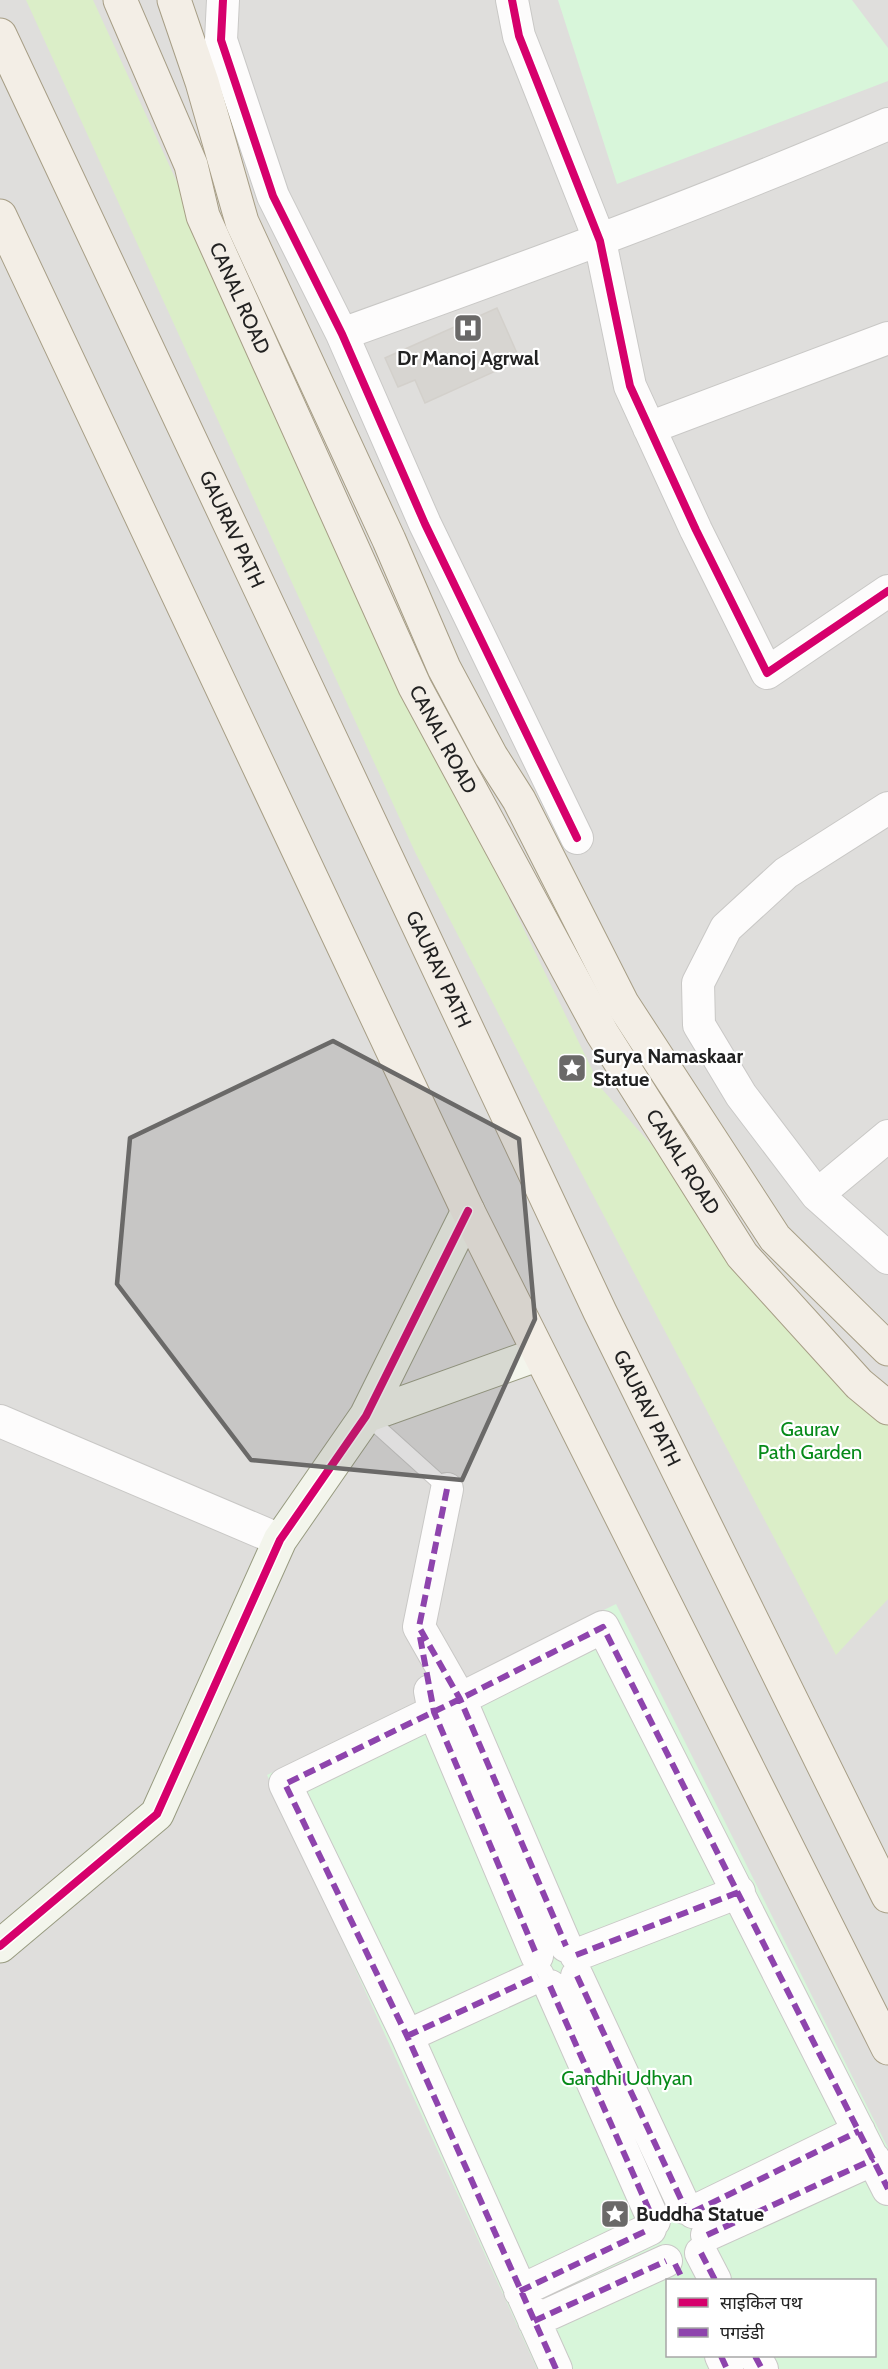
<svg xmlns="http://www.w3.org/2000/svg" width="888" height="2369" viewBox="0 0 888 2369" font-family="Cabin,'Noto Sans Devanagari',sans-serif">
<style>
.residential{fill:#dfdedc;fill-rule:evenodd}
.grass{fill:#dbeec8}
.park{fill:#d8f6da;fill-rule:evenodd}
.building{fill:#d7d5d1;stroke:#d3d0cb;stroke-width:1.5}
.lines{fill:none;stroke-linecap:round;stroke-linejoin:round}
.lane-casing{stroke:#c9c8c6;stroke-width:17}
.street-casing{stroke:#c9c8c6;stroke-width:34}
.secondary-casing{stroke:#989b80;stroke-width:35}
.primary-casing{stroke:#a79e86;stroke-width:35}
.lane{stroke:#fdfcfc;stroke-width:15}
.street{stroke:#fdfcfc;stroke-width:32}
.secondary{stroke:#f3f5ec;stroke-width:33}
.primary{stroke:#f3eee6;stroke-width:33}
.quiet{stroke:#8e44ad;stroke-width:6;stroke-dasharray:12 6;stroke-linecap:butt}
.cycleway-casing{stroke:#fff;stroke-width:11}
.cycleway{stroke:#d6006c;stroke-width:8}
.marked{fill:#6a6968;fill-opacity:0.2;stroke:#6a6968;stroke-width:4.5;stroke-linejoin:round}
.labels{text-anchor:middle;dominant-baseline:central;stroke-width:4.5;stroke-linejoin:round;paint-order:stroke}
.street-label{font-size:20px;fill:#222;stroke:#fff}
.poi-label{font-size:20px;font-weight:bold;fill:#222;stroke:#fff;text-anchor:start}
.park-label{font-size:20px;fill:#068a19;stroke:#fff}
</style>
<rect width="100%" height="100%" fill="#f0eeea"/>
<path class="residential" d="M0 0H888V2369H0ZM668 2280H874V2356H668Z"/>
<path class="grass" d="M26 0H93L478 835 601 1088 888 1411V1599L836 1655 546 1106 415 852Z"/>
<path class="park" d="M558 0H852L888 48V81L617 184Z
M616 1604 888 2148V2369H537L267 1775ZM668 2280H874V2356H668Z"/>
<path class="building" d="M497 308 520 360 425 403 415 380 398 387 385 358Z"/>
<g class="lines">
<g class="lane-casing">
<path id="lane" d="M366 1416 447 1489"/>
</g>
<g class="street-casing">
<path id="street" d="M223 0 221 40 273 196 342 334 425 524 577 838
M512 0 519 36 600 241 630 386 696 530 767 673 888 591
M342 334C526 268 708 201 888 124
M649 428 888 338
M888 808 786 873 726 928 698 983 699 1025 741 1095 817 1195 888 1258
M817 1195 888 1136
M0 1421 280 1540
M447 1489 419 1627 460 1699 566 1946
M430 1691 434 1712 537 1956
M576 1955 739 1892
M577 1976 685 2208
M550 1986 654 2221
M407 2036 538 1976
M693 2212 859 2131
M707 2235 874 2159
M701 2253 715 2280
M520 2291 650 2229
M534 2321 666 2261
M721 2356 727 2369
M755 2356 762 2369
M556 2369 407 2036 285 1784 460 1699 603 1627 888 2189"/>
</g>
<g class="secondary-casing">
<path id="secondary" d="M366 1416 539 1354
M0 1946 157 1814 280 1540 366 1416 468 1211"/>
</g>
<g class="primary-casing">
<g id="primary">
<path id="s1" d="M120 0 191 165 203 216 415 687 602 1033 742 1255 859 1384 888 1408"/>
<path d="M174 0 202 82 242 222 389 540 444 668 491 756 519 800 622 1003 775 1238 888 1349"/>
<path id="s2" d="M0 35 600 1312 888 1896"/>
<path d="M0 216 468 1211 888 2048"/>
</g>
</g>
<use href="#lane" class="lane"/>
<use href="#street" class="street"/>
<use href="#secondary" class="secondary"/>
<use href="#primary" class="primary"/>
<path class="quiet" d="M447 1489 419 1627 460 1699 566 1946
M420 1637 434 1712 537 1956
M576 1955 739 1892
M577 1976 685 2208
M550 1986 654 2221
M407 2036 538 1976
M693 2212 859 2131
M707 2235 874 2159
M701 2253 715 2280
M675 2264 683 2280
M520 2291 650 2229
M534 2321 666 2261
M721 2356 727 2369
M755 2356 762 2369
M556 2369 407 2036 285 1784 460 1699 603 1627 888 2189"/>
<g class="cycleway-casing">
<path id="cycleway" d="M223 0 221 40 273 196 342 334 425 524 577 838
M512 0 519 36 600 241 630 386 696 530 767 673 888 591
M0 1946 157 1814 280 1540 366 1416 468 1211"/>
</g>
<use href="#cycleway" class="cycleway"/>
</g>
<path class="marked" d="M333 1041 519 1139 535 1319 462 1480 251 1460 117 1284 130 1138Z"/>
<defs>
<g id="hospital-square" transform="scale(1.5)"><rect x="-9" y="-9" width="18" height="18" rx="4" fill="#6a6968" stroke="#fff"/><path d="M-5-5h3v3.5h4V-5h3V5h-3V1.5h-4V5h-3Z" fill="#fff"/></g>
<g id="sight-square" transform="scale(1.5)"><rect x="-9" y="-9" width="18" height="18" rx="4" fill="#6a6968" stroke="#fff"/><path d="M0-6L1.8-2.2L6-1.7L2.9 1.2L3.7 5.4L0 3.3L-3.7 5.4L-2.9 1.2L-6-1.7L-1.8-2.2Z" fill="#fff"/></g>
</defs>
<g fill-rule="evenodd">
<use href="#hospital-square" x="468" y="328"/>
<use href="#sight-square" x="572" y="1068"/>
<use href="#sight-square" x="615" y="2214"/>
</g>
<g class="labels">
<g class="street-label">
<text stroke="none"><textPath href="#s1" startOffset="322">CANAL ROAD</textPath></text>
<text stroke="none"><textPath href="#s2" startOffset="546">GAURAV PATH</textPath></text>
<text stroke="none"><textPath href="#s1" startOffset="808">CANAL ROAD</textPath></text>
<text stroke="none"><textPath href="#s2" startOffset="1032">GAURAV PATH</textPath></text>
<text stroke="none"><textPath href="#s1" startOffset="1294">CANAL ROAD</textPath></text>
<text stroke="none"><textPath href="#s2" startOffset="1518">GAURAV PATH</textPath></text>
</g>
<g class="poi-label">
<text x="468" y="358" text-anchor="middle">Dr Manoj Agrwal</text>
<text x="593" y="1056">Surya Namaskaar<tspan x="593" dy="23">Statue</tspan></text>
<text x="636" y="2214">Buddha Statue</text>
</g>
<g class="park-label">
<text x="810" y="1429">Gaurav<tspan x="810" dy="23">Path Garden</tspan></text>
<text x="627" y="2078">Gandhi Udhyan</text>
</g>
</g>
<rect x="666" y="2279" width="210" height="78" fill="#ffffff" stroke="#a7a7a7" stroke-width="1.5"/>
<rect x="678" y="2298" width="30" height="9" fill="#d6006c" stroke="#a7a7a7" stroke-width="1.5"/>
<text x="720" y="2309" font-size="18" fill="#222222">साइकिल पथ</text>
<rect x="678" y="2328" width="30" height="9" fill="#8e44ad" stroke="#a7a7a7" stroke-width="1.5"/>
<text x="720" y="2339" font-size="18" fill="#222222">पगडंडी</text>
</svg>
